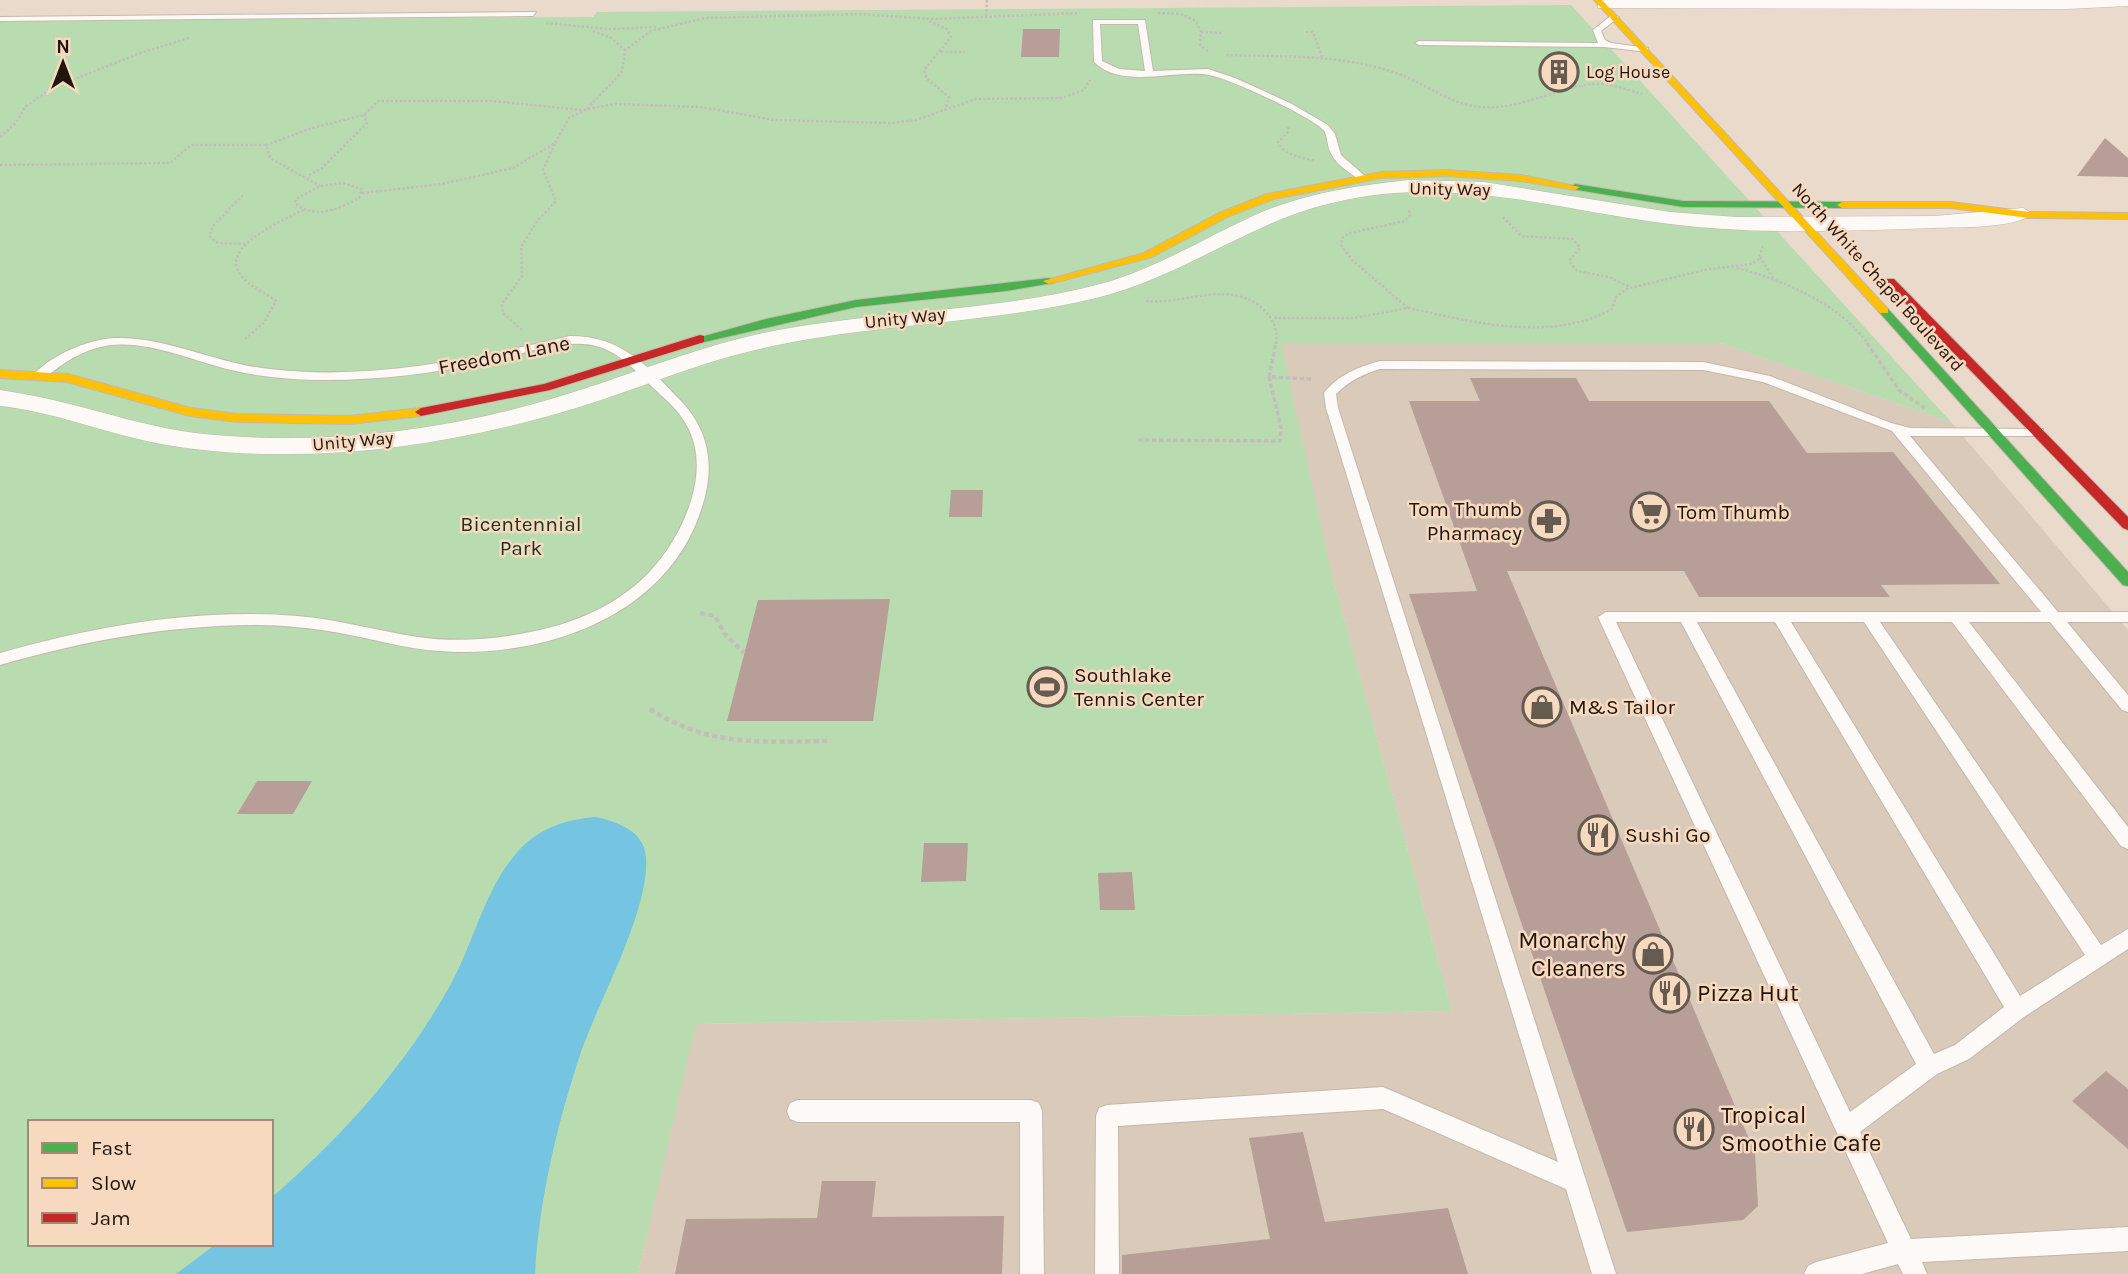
<svg xmlns="http://www.w3.org/2000/svg" width="2128" height="1274" viewBox="0 0 2128 1274" font-family="Karla,sans-serif">
<style>
.commercial{fill:#d9caba}
.green{fill:#b8dcb0;fill-rule:evenodd}
.water{fill:#75c4e1}
.building{fill:#b79e97}
.lines{fill:none;stroke-linecap:round;stroke-linejoin:round}
.lane-casing{stroke:#c4b8ad;stroke-width:2}
.street-casing{stroke:#c4b8ad;stroke-width:1}
.fast-casing{stroke:#c4b8ad;stroke-width:2}
.slow-casing{stroke:#c4b8ad;stroke-width:2}
.jam-casing{stroke:#c4b8ad;stroke-width:2}
.path-far2{stroke:#c4beb9;stroke-width:2.5;stroke-dasharray:2.5 2;stroke-linecap:butt}
.path-far1{stroke:#c4beb9;stroke-width:3.5;stroke-dasharray:4.5 2.5;stroke-linecap:butt}
.path{stroke:#c4beb9;stroke-width:4.5;stroke-dasharray:5 3.5;stroke-linecap:butt}
.lane{fill:#fcf9f7;fill-rule:evenodd}
.street{fill:#fcf9f7;fill-rule:evenodd}
.fast{fill:#4caf50;fill-rule:evenodd}
.slow{fill:#ffc107;fill-rule:evenodd}
.jam{fill:#c62828;fill-rule:evenodd}
.labels{text-anchor:middle;dominant-baseline:central;stroke-width:5;stroke-linejoin:round;paint-order:stroke}
.far-poi-label{font-size:18px;fill:#20160d;stroke:#f6d9bf;text-anchor:start}
.far-street-label{font-size:18px;fill:#20160d;stroke:#f6d9bf}
.street-label{font-size:21px;fill:#20160d;stroke:#f6d9bf}
.poi-label{font-size:21px;fill:#20160d;stroke:#f6d9bf;text-anchor:start}
.park-label{font-size:21px;fill:#16361b;stroke:#f6d9bf}
.near-poi-label{font-size:24px;fill:#20160d;stroke:#f6d9bf;text-anchor:start}
</style>
<rect width="100%" height="100%" fill="#e9dacc"/>
<path class="commercial" d="M1280 343H1720L1951 422 2128 630V1274H638L695 1024 1452 1011 1332 575Z"/>
<path class="green" d="M1571 5 1951 422 1720 343H1281L1332 575 1452 1011 696 1024 638 1274H0V21L593 17 597 12ZM30 1122H271V1244H30Z"/>
<path class="water" d="M596 817C618 822 644 831 646 857 650 909 600 999 582 1049 558 1120 539 1199 535 1274H176L216 1244H271V1198C343 1136 406 1066 452 982 475 939 486 885 520 849 540 828 567 819 596 817Z"/>
<path class="building" d="M1023 29H1060L1059 57H1021Z
M2105 138 2128 158V177L2077 176Z
M1470 378H1576L1589 401H1769L1807 453 1893 452 2000 584 1881 585 1890 597H1699L1684 571H1507L1755 1153 1758 1206 1743 1220 1627 1232 1409 594 1477 591 1409 401H1480Z
M951 490H983L982 517H949Z
M890 599 873 721H727L758 600Z
M257 781H312L293 814H237Z
M924 843H968L966 881 921 882Z
M1132 872 1135 910H1100L1098 873Z
M2106 1071 2128 1089V1149L2072 1101Z
M1303 1132 1325 1222 1448 1208 1468 1274H1122V1255L1270 1239 1249 1138Z
M822 1181H876L872 1217 1004 1216 1002 1274H675L686 1219 817 1218Z"/>
<g class="lines">
<g class="lane-casing">
<path id="lane" d="M536 12 533 16 0 21V17Z
M1612 15 1619 17 1601 31 1605 40 1611 43 1648 48V52L1604 47 1419 45 1415 43 1419 41 1598 43 1593 30Z
M1093 20H1145L1153 71 1208 69 1235 78 1290 103 1328 125 1335 134 1341 155 1366 177 1358 179C1348 171 1336 165 1331 153 1327 147 1328 139 1325 132 1316 118 1228 78 1209 75 1174 69 1123 90 1094 62ZM1100 24H1138L1145 71 1119 69 1102 61Z
M570 336C622 336 646 365 680 400 710 431 715 467 702 507 669 616 544 659 439 651 406 649 373 639 340 633 312 628 284 625 256 625 169 625 83 641 0 665V653C96 626 196 608 297 616 338 619 377 631 418 637 459 643 500 639 540 630 592 618 637 594 667 550 690 516 709 465 687 426 678 408 660 395 646 381 627 362 610 345 582 344 552 342 513 357 484 363 428 374 372 381 315 380 287 379 259 377 231 370 193 361 151 341 111 345 96 347 80 353 68 361 56 368 48 378 35 378L33 375C52 355 86 340 114 338 166 336 217 364 270 369 371 381 472 359 570 336Z
M1380 361 1703 362 1770 376 1891 423 1910 428 2043 429V435L2038 436H1910L2058 612H2128V622H2067L2128 695V712L2122 710 2050 622H1969L2128 827V849L2121 846 1952 622H1880L2101 945 2128 929V949L2024 1017 1969 1059 1937 1074 1860 1132 1911 1239 2128 1227V1251L1922 1262 1927 1274H1903L1898 1264 1862 1274H1804L1808 1266 1816 1262 1888 1243 1598 617 1606 612H2041L1892 431 1763 382 1703 370 1380 369C1363 374 1349 381 1336 394L1338 408 1616 1274H1592L1566 1189 1383 1109 1118 1126 1119 1274H1095L1096 1116 1099 1108 1107 1105 1383 1087 1558 1162 1326 408 1324 393C1338 375 1358 367 1380 361ZM1616 622H1681L1916 1064 1850 1112ZM1697 622H1775L2004 1007 1955 1045 1934 1054ZM1791 622H1864L2085 955 2020 996Z
M798 1100H1031L1039 1103 1042 1111 1044 1274H1020V1122H798L790 1119 787 1111 790 1103Z"/>
</g>
<g class="street-casing">
<path id="street" d="M1603 0H2128V6L2067 9 1598 8V2Z
M1409 180 1484 182 1670 212 1736 217 1935 216 2023 208 2033 214C2012 229 1959 227 1932 228 1845 231 1756 235 1670 224 1587 214 1506 191 1422 192 1374 192 1323 202 1279 220 1217 246 1162 282 1096 298 984 325 867 323 755 350 694 364 636 390 576 408 480 437 378 455 277 454 232 454 186 450 142 440 94 429 49 411 0 406V390L18 393C85 404 147 430 215 435 331 445 452 430 564 395 630 375 694 348 763 333 875 310 993 313 1104 283 1160 267 1209 235 1262 212 1308 193 1359 185 1409 180Z"/>
</g>
<g class="fast-casing">
<path id="fast" d="M1575 184 1683 201 1842 202 1847 205 1842 208 1683 207 1571 189 1570 187Z
M1049 278 1055 281 1053 283 1006 291 856 307 700 343 694 339 766 319 856 300Z
M1884 308 1888 309 2128 572V586L2123 585 1880 313 1878 311Z"/>
</g>
<g class="slow-casing">
<path id="slow" d="M1594 0H1602L1888 309V313H1880Z
M1446 170 1521 175 1580 187 1575 190 1521 181 1446 176 1381 178 1274 199 1227 217 1152 257 1049 284 1043 281 1144 253 1219 213 1267 194 1381 172Z
M1951 202 2029 212 2128 213V219L2029 218 1951 208H1842L1837 205 1842 202Z
M0 370 68 374 191 408 237 414 349 416 421 408 427 412 421 416 349 424 237 422 190 416 67 382 0 378Z"/>
</g>
<g class="jam-casing">
<path id="jam" d="M1886 279H1894L2128 517V530L2123 528 1886 283Z
M700 335 704 336V342L550 390 421 416 415 412 421 408 544 384Z"/>
</g>
<path class="path-far2" d="M1158 13 1181 14 1196 21 1201 32 1200 45 1208 51
M986 16 987 0
M929 21 947 29 951 37 924 70 927 79 949 97 945 109
M546 23 610 29 656 27
M593 31 611 38 625 50
M1201 32 1222 33
M1306 32H1313L1322 57
M941 52H965
M1226 55C1282 57 1342 54 1396 73 1425 83 1449 104 1480 107 1519 110 1552 90 1590 84 1607 82 1625 89 1642 94
M587 109 622 72 625 50 651 31 705 18 859 14 933 19 1080 13
M1288 127V132L1278 142C1285 156 1301 157 1316 161
M0 137 16 123 25 107 50 89 143 52 189 38
M266 145 312 128 364 115 378 101H492L583 110
M0 165 170 163 191 145H266L270 158 320 186
M309 175 322 168 367 123 364 115
M343 183 362 189 359 198C340 209 313 220 295 203L296 199 320 186Z
M362 193 442 184 513 168 555 143 569 118 587 109 615 104 701 107 774 120 892 123 916 120 976 99 1062 98 1084 90 1090 80
M243 195 213 226 209 236 218 243 246 244
M1503 217 1521 236 1573 239 1580 248 1569 261 1577 271 1609 277 1630 287
M1760 257 1773 278
M1737 268C1783 280 1840 304 1868 344
M1146 301C1186 305 1230 278 1264 310 1274 320 1278 330 1276 344
M1408 308C1473 322 1551 343 1612 309L1616 297 1626 289 1709 269 1752 264 1758 260 1763 245
M1274 318H1354L1408 308 1352 260 1341 245 1342 238 1350 233 1405 221 1410 215 1409 210
M522 330 503 313 502 304 522 276 521 247 538 220 556 201 543 170 555 143
M245 339 264 323 276 301C265 292 248 286 240 274 220 246 284 220 303 210"/>
<path class="path-far1" d="M1867 343 1899 390 1926 409
M1269 377 1276 343
M1138 440 1280 441 1281 427 1269 377 1313 379"/>
<path class="path" d="M700 613 715 616 724 633 744 653
M650 709C709 747 761 742 828 741"/>
<use href="#lane" class="lane"/>
<use href="#street" class="street"/>
<use href="#fast" class="fast"/>
<use href="#slow" class="slow"/>
<use href="#jam" class="jam"/>
</g>
<defs>
<g id="building-ring" transform="scale(2.0125)"><circle r="9.5" fill="#f6d9bf" stroke="#665b50" stroke-width="1.5"/><path d="M-4-6H4V6H1V3H-1V6H-4ZM-2.5-4.3h1.7v1.8h-1.7ZM.8-4.3h1.7v1.8H.8ZM-2.5-1h1.7V.8h-1.7ZM.8-1h1.7V.8H.8Z" fill="#665b50"/></g>
<g id="supermarket-ring" transform="scale(2.0125)"><circle r="9.5" fill="#f6d9bf" stroke="#665b50" stroke-width="1.5"/><path d="M-6-5.5h2.5l.6 2H6L4.5 2H-2.5L-4.4-4H-6ZM-1.5 3.2a1.3 1.3 0 1 0 .1 0ZM3 3.2a1.3 1.3 0 1 0 .1 0Z" fill="#665b50"/></g>
<g id="pharmacy-ring" transform="scale(2.0125)"><circle r="9.5" fill="#f6d9bf" stroke="#665b50" stroke-width="1.5"/><path d="M-2-6h4v4h4v4h-4v4h-4v-4h-4v-4h4Z" fill="#665b50"/></g>
<g id="stadium-ring" transform="scale(2.0125)"><circle r="9.5" fill="#f6d9bf" stroke="#665b50" stroke-width="1.5"/><path d="M0-5a6.5 5 0 1 0 0 10a6.5 5 0 1 0 0-10ZM-3.5-1.8h7v3.6h-7Z" fill="#665b50"/></g>
<g id="shop-ring" transform="scale(2.0125)"><circle r="9.5" fill="#f6d9bf" stroke="#665b50" stroke-width="1.5"/><path d="M-5-2.5h2.3a2.7 3.5 0 0 1 5.4 0H5L5.5 6h-11ZM-1.5-2.5h3a1.5 2.3 0 0 0-3 0Z" fill="#665b50"/></g>
<g id="restaurant-ring" transform="scale(2.0125)"><circle r="9.5" fill="#f6d9bf" stroke="#665b50" stroke-width="1.5"/><path d="M-5-6h1v4h1v-4h1v4h1v-4h1v5L-1.5 .5V6h-2V.5L-5-1ZM5-6V6H3V1.5H1.5Q1.5-4 5-6Z" fill="#665b50"/></g>
</defs>
<g fill-rule="evenodd">
<use href="#building-ring" x="1559" y="72"/>
<use href="#supermarket-ring" x="1650" y="512"/>
<use href="#pharmacy-ring" x="1549" y="521"/>
<use href="#stadium-ring" x="1047" y="687"/>
<use href="#shop-ring" x="1542" y="707"/>
<use href="#restaurant-ring" x="1598" y="835"/>
<use href="#shop-ring" x="1653" y="954"/>
<use href="#restaurant-ring" x="1670" y="993"/>
<use href="#restaurant-ring" x="1694" y="1129"/>
</g>
<g class="labels">
<g class="far-poi-label">
<text x="1586" y="72">Log House</text>
</g>
<g class="far-street-label">
<text transform="translate(1450 189) rotate(1)">Unity Way</text>
<text transform="translate(1878 277) rotate(48)">North White Chapel Boulevard</text>
<text transform="translate(905 318) rotate(-6)">Unity Way</text>
<text transform="translate(353 441) rotate(-5)">Unity Way</text>
</g>
<g class="street-label">
<text transform="translate(504 355) rotate(-11)">Freedom Lane</text>
</g>
<g class="poi-label">
<text x="1522" y="509" text-anchor="end">Tom Thumb<tspan x="1522" dy="24">Pharmacy</tspan></text>
<text x="1677" y="512">Tom Thumb</text>
<text x="1074" y="675">Southlake<tspan x="1074" dy="24">Tennis Center</tspan></text>
<text x="1569" y="707">M&amp;S Tailor</text>
<text x="1625" y="835">Sushi Go</text>
</g>
<g class="park-label">
<text x="521" y="524">Bicentennial<tspan x="521" dy="24">Park</tspan></text>
</g>
<g class="near-poi-label">
<text x="1626" y="940" text-anchor="end">Monarchy<tspan x="1626" dy="28">Cleaners</tspan></text>
<text x="1697" y="993">Pizza Hut</text>
<text x="1721" y="1115">Tropical<tspan x="1721" dy="28">Smoothie Cafe</tspan></text>
</g>
</g>
<rect x="28" y="1120" width="245" height="126" fill="#f6d9bf" stroke="#a08b78" stroke-width="2"/>
<rect x="42" y="1143" width="35" height="10" fill="#4caf50" stroke="#a08b78" stroke-width="2"/>
<text x="91" y="1155" font-size="21" fill="#20160d">Fast</text>
<rect x="42" y="1178" width="35" height="10" fill="#ffc107" stroke="#a08b78" stroke-width="2"/>
<text x="91" y="1190" font-size="21" fill="#20160d">Slow</text>
<rect x="42" y="1213" width="35" height="10" fill="#c62828" stroke="#a08b78" stroke-width="2"/>
<text x="91" y="1225" font-size="21" fill="#20160d">Jam</text>
<g transform="translate(63 63)" stroke="#f6d9bf" stroke-width="5" paint-order="stroke">
<path d="M0-5L12 26L0 18L-12 26Z" fill="#20160d"/>
<text y="-10" font-size="19" font-weight="bold" text-anchor="middle" fill="#20160d">N</text>
</g>
</svg>
